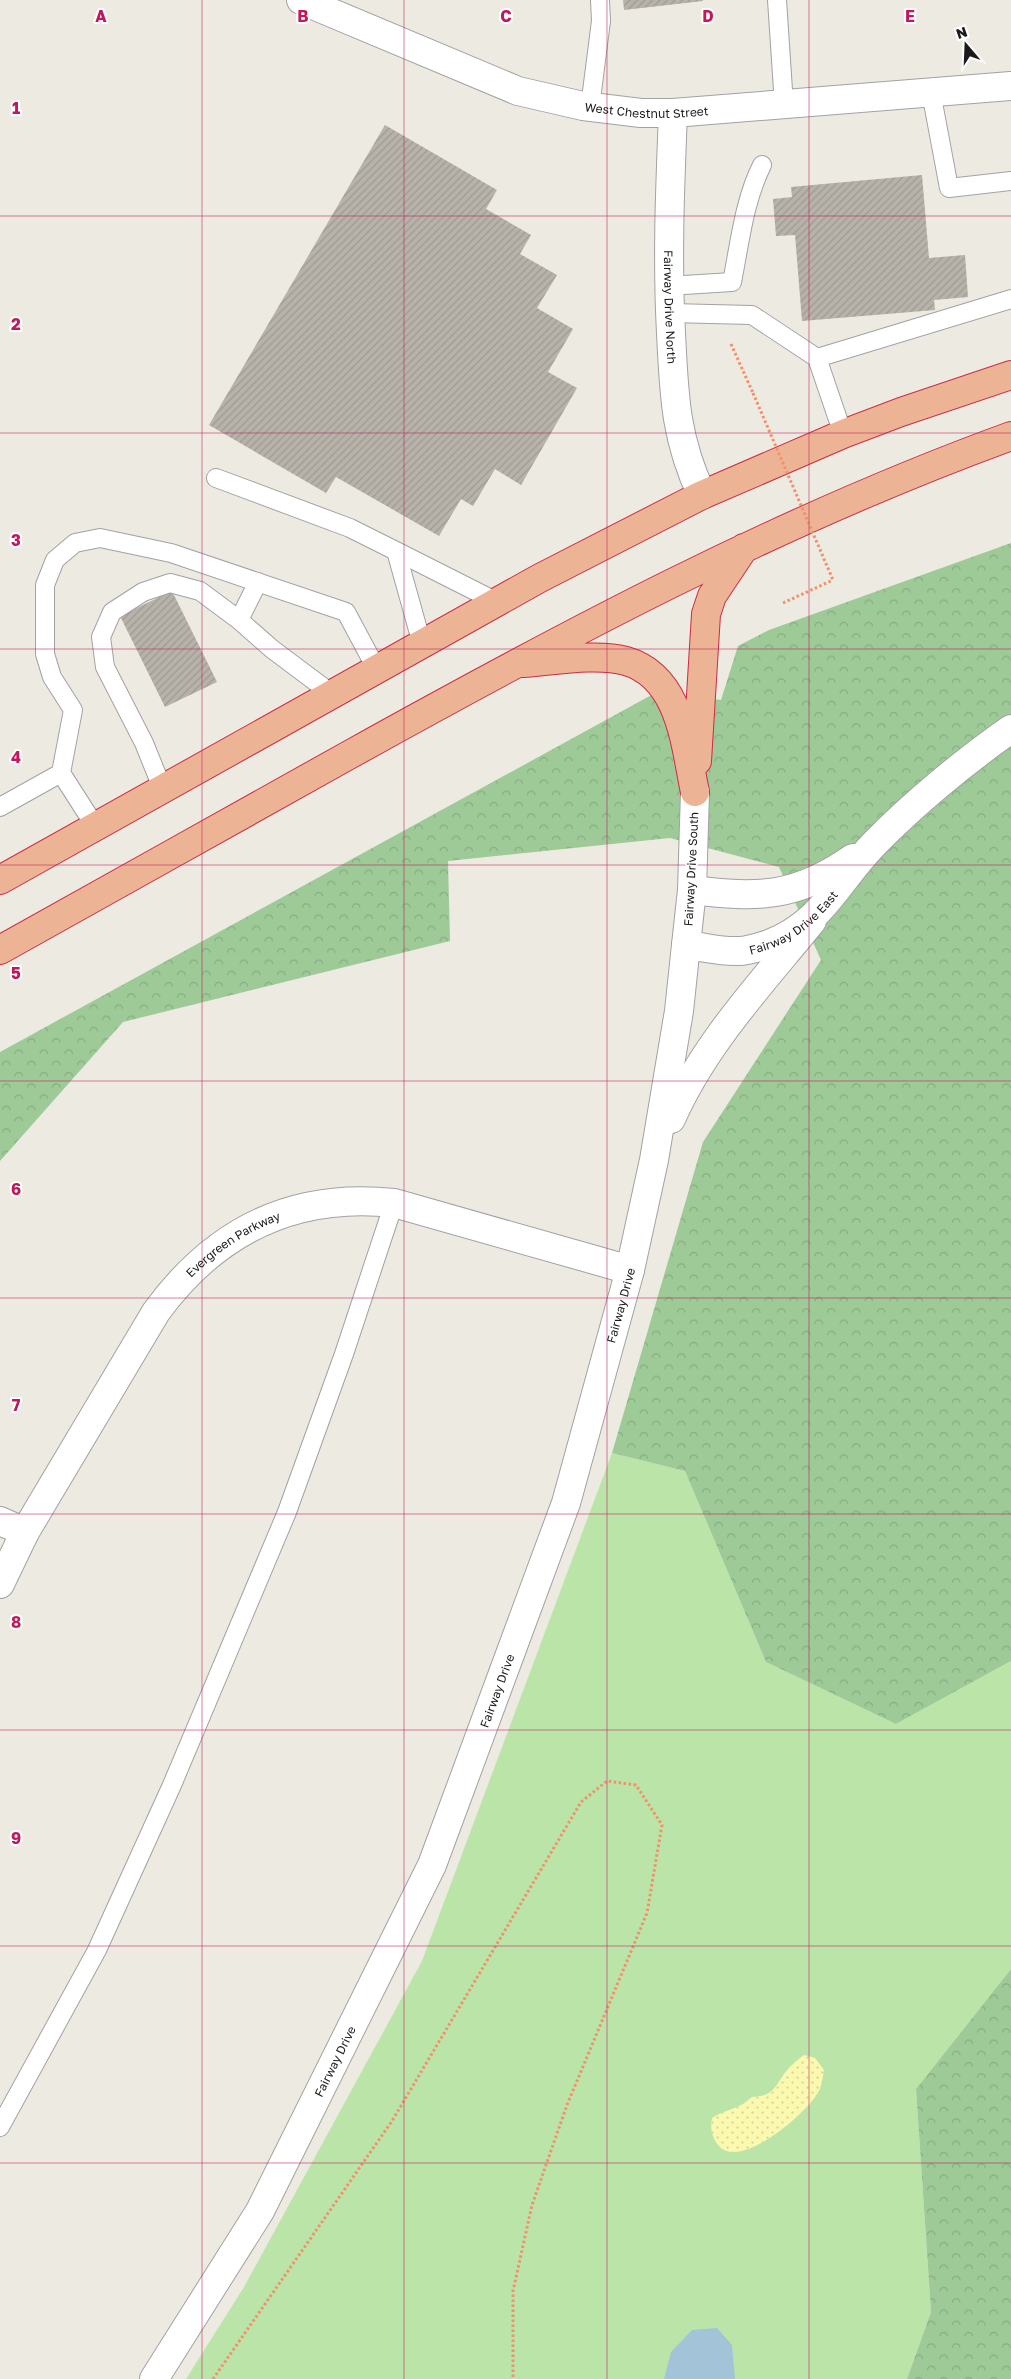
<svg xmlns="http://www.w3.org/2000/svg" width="1011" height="2379" viewBox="0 0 1011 2379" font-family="'Golos Text',sans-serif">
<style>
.grass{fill:#bbe5a8}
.forest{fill:url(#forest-crowns)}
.sand{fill:url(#sand-dots)}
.water{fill:#a2c3d8}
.building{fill:url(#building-hatch)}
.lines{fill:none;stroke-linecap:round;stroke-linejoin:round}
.service-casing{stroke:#a2a2a2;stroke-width:20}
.minor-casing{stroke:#a2a2a2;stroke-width:30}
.tertiary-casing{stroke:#a2a2a2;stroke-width:30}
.trunk-casing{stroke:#cc2c48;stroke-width:30}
.path{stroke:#f2906b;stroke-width:3;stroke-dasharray:2.5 2.5;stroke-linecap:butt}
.service{stroke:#fff;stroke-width:18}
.minor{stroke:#fff;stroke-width:28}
.tertiary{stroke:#fff;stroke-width:28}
.trunk{stroke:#ecb494;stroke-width:28}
.path-bridge{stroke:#f2906b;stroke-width:3;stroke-dasharray:2.5 2.5;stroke-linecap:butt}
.grid{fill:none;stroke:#c2185b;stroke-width:1;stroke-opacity:0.55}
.labels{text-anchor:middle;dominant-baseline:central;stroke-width:4;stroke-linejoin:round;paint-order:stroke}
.street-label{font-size:12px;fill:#1b1b1b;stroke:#fff}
.grid-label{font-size:16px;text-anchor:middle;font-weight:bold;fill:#c2185b;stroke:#fff;stroke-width:4;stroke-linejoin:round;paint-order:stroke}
</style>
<defs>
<pattern id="forest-crowns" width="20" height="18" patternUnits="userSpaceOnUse" patternTransform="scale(1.25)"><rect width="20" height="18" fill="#9dca97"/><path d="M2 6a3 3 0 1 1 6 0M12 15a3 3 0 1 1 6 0" fill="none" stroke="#87ad82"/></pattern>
<pattern id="sand-dots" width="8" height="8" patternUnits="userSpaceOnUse" patternTransform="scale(1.25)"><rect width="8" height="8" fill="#fbf8b0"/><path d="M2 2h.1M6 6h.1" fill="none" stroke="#d7d497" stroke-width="1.8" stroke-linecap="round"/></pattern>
<pattern id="building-hatch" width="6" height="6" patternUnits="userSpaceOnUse" patternTransform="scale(1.25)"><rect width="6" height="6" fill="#b8b3aa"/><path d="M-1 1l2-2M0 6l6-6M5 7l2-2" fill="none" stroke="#9e9992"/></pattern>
</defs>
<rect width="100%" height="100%" fill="#eceae1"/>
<path class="grass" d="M612 1453 685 1471 766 1662 896 1724 1011 1661V1969L916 2089 931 2312 907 2379H186L244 2287 422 1961Z"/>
<path class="forest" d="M1011 543V1661L896 1724 766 1662 685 1471 612 1453 703 1142 821 960 779 867 670 838 448 861 450 941 123 1022 0 1161V1052L657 692 721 700 738 646 769 630Z
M1011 1969V2379H907L931 2312 916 2089Z"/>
<path class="sand" d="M804 2055 815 2058 824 2070C823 2076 822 2083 820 2089 810 2111 741 2171 719 2146 712 2138 710 2129 712 2118 726 2109 738 2110 752 2097 772 2096 774 2089 784 2074 790 2066 796 2061 804 2055Z"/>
<path class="water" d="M717 2328 732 2345 735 2379H664L671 2352 692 2330Z"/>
<path class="building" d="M623 0H703V1L624 10Z
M385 125 497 190 486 209 531 235 520 254 557 275 537 308 573 329 548 372 577 388 521 485 495 469 473 506 461 499 439 536 336 477 326 493 209 425Z
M922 175 929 258 965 255 968 297 934 300 935 310 802 321 795 235 776 236 773 199 792 197 791 187Z
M172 591 217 682 165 707 120 616Z"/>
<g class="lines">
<g class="service-casing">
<path id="service" d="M777 0 784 105
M931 92 949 188 1011 181
M590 107 601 21 600 0
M668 286 732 282C740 242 744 201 762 165
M670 313 752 315 817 358 1011 299
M817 358 843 434
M216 478 350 528 396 551
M258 582 239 620 272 649 332 694
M422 644 396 551 497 602
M163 790 144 743 105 667 101 637 112 612 143 592 170 583 200 591 239 620
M0 807 61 773
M95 826 61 773 73 710 52 677 45 654V585L55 560 75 543 100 538 171 553 346 612 377 670
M0 2127 97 1950 172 1785 287 1512 344 1354 394 1203"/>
</g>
<g class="minor-casing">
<g id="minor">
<path d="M671 1119C704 1044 761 984 812 921"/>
<path d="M0 1521 25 1532"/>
<path id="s1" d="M0 1584 25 1532 156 1312C215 1231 293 1192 394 1203L630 1270"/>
<path id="s2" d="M154 2379 260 2211 432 1865 566 1503 630 1270 654 1160 679 1011 686 945"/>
</g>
</g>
<g class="tertiary-casing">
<g id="tertiary">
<path id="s3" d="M301 0 518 91 583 106 641 113H673L1011 86"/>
<path id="s4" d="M673 113C670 187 667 259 671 333 674 394 675 438 702 495"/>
<path id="s5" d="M695 792 692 890 686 945C704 947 722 952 739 951 749 951 759 947 769 944 823 923 836 883 874 844 913 804 965 761 1011 729"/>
<path d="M692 890C758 898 796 898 853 858"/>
</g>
</g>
<g class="trunk-casing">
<path id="trunk" d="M523 663C553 661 597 653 626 661 681 677 685 745 695 792
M697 761 706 614 712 596 744 548
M0 880 540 578 702 495 843 434 901 412 1011 375
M0 950C116 885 233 820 349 755 563 636 780 520 1011 436"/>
</g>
<path class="path" d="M731 344 753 393
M783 603 833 580
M213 2379 392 2121 581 1802 607 1781 636 1785 662 1825 647 1913 567 2105 532 2205 513 2291V2379"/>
<use href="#service" class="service"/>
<use href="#minor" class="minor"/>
<use href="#tertiary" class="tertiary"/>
<use href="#trunk" class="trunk"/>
<path class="path-bridge" d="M753 393 833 580"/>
</g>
<path class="grid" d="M202 0V2379M404 0V2379M607 0V2379M809 0V2379M0 216H1011M0 433H1011M0 649H1011M0 865H1011M0 1081H1011M0 1298H1011M0 1514H1011M0 1730H1011M0 1946H1011M0 2163H1011"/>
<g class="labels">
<g class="street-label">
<text stroke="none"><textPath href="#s3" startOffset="366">West Chestnut Street</textPath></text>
<text stroke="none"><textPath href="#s4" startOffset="194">Fairway Drive North</textPath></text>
<text transform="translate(691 869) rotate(-87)">Fairway Drive South</text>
<text stroke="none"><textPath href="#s5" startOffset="270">Fairway Drive East</textPath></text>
<text stroke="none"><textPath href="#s1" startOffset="418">Evergreen Parkway</textPath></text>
<text stroke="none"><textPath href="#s2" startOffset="1176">Fairway Drive</textPath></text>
<text stroke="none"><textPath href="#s2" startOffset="771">Fairway Drive</textPath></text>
<text stroke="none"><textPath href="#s2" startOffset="366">Fairway Drive</textPath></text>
</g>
</g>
<g class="grid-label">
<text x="101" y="22">A</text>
<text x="303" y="22">B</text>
<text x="506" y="22">C</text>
<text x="708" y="22">D</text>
<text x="910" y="22">E</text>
<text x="16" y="114">1</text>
<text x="16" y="330">2</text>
<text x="16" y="546">3</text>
<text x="16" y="763">4</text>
<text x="16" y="979">5</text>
<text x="16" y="1195">6</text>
<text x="16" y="1411">7</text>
<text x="16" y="1628">8</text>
<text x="16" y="1844">9</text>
</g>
<g transform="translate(966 45) rotate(341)" stroke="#ffffff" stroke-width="4" paint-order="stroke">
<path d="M0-4L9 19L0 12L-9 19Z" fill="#1b1b1b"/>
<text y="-8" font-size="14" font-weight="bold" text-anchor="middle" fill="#1b1b1b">N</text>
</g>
</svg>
